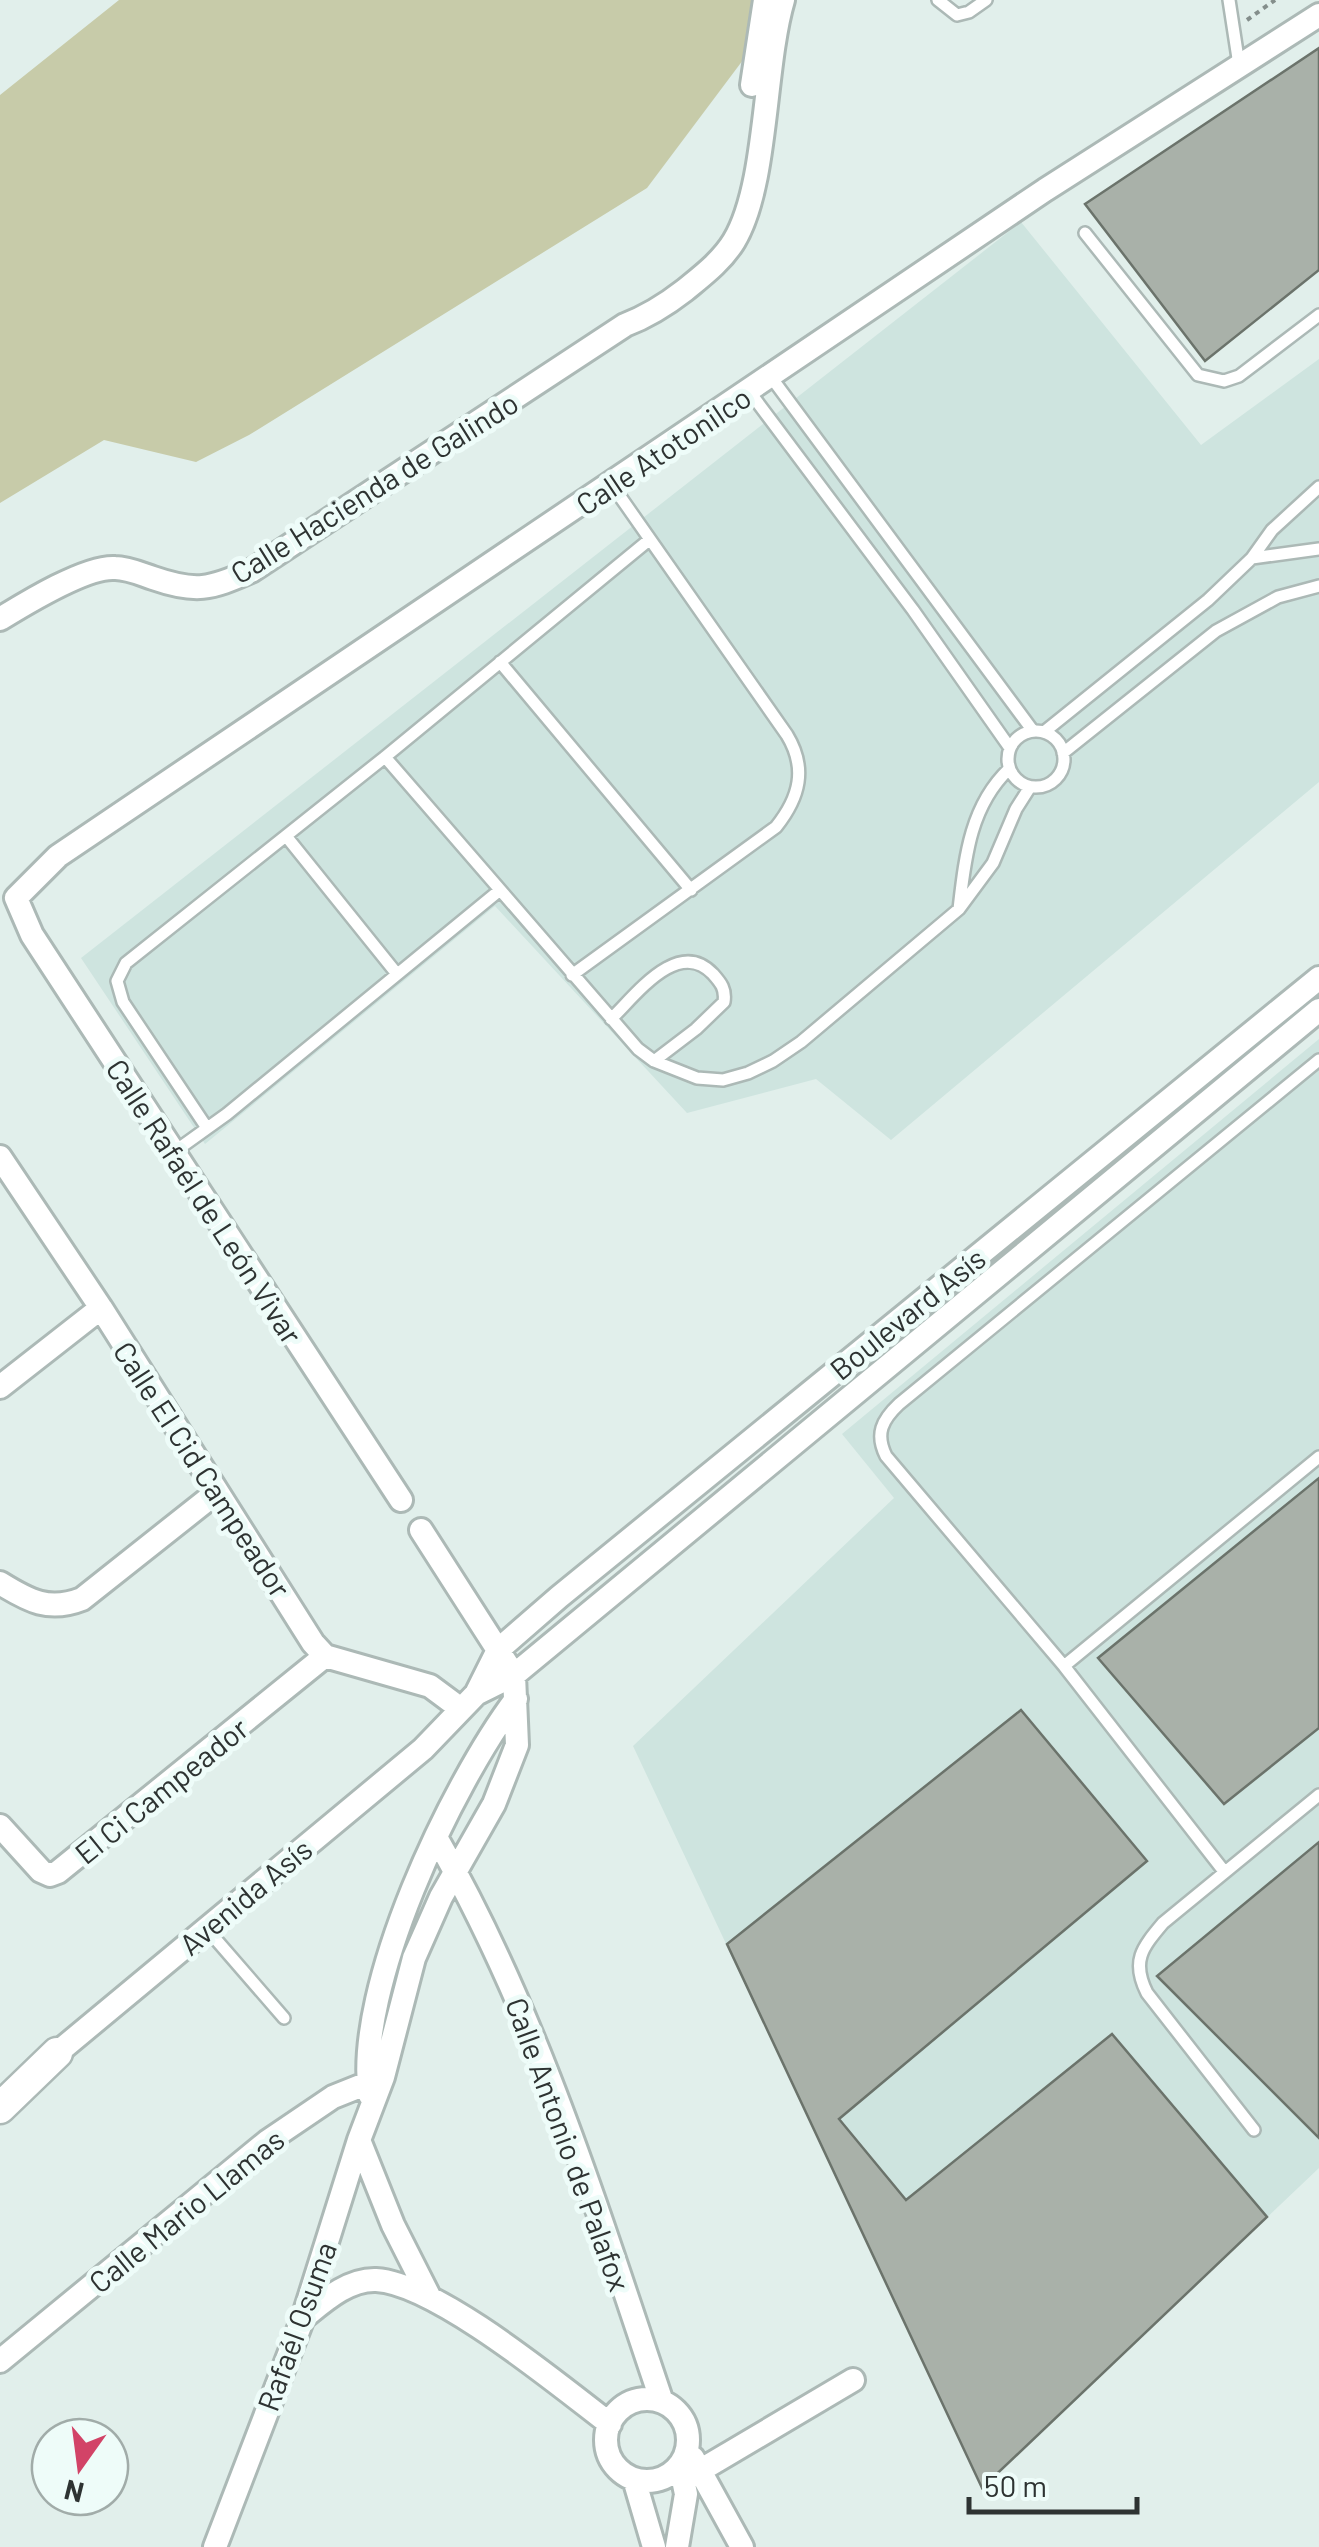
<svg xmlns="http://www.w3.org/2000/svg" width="1319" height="2547" viewBox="0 0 1319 2547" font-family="Barlow,sans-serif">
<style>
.built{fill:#cee4df}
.green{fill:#c7cba9}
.building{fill:#a9b1a9;stroke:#6b736b;stroke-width:2.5}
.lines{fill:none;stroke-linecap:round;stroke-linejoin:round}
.service-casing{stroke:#acb9b6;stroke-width:16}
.minor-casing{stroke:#acb9b6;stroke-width:28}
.tertiary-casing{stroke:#acb9b6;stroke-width:35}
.path{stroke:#848e8b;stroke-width:4;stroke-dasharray:5 5;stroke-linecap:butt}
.service{stroke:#fff;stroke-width:11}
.minor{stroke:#fff;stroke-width:22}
.tertiary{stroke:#fff;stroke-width:30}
.labels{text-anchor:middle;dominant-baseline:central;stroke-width:10;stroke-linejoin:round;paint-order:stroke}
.street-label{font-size:30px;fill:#2e3332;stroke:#eefcf9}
</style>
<rect width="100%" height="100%" fill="#e1efeb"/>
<path class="built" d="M1021 222 1201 445 1319 359V782L891 1140 816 1079 687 1113 495 906 205 1144 81 958Z
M1319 1039V2168L982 2488 633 1746 894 1498 842 1434Z"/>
<path class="green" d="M119 0H753L749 52 647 188 249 435 196 462 104 440 0 503V95Z"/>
<path class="building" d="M1319 48V270L1205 361 1085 204Z
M1319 1478V1728L1224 1804 1098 1658Z
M1021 1710 1147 1861 839 2119 906 2200 1112 2034 1267 2217 982 2488 727 1944Z
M1319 1842V2138L1157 1976Z"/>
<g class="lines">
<g class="service-casing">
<path id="service" d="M938 0 957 15 969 12 986 0
M1229 0 1239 65
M1085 233 1198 375 1224 381 1239 376 1319 315
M771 377 1033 731
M749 391 913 610 1010 748
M1252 558 1319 549
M500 662 691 890
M1008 759a28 28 0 1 1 56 0a28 28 0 1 1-56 0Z
M1044 732 1208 600 1252 558 1272 530 1319 487
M1063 753 1216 631 1278 597 1319 586
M385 757 638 1049 654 1061 697 1078 723 1080 748 1073 773 1061 801 1042 959 909 993 863 1016 809 1030 787
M286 836 397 974
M959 909C965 858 970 806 1009 769
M572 975 776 827C800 797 807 768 787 735L612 485
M611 1019C636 995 678 937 713 974 721 983 726 989 724 1002L696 1029 654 1061
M207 1128 123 1002 117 981 126 963 385 757 649 540
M174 1152 227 1114 500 890
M1064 1666 1319 1457
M1223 1870 1064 1666 886 1456C875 1434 882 1420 899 1404L1319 1060
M206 1928 284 2018
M1254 2130 1147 1993C1131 1961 1142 1948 1163 1923L1319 1795"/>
</g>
<g class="minor-casing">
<path id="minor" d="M752 85 765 0
M0 619C26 603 86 566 115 568 128 568 141 574 153 578 196 593 210 589 251 571L625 325C646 317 667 304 685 290 702 276 722 261 734 241 768 184 763 68 783 0
M0 1157 101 1308 313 1643 325 1656 430 1686 461 1709
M0 1387 101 1308
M401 1500 32 935 16 898 58 856 1045 190 1319 15
M0 1583C29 1601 49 1612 82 1599L217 1492
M476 1694 498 1650 559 1597 1319 978
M0 1826 41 1871 50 1875 58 1872 325 1656
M437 1839C538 2015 597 2210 662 2402
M57 2053 423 1749 476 1694 514 1675 1319 1010
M370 2095C354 1988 452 1784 516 1699
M359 2140 393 2225 430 2298
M303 2318C324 2301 348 2279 376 2280 436 2283 560 2386 610 2424
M0 2361 268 2141 333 2097 383 2077
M606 2440a41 41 0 1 1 82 0a41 41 0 1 1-82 0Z
M693 2458 742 2547
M701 2470 853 2380
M634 2479 654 2547
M215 2547 303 2318 359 2140 383 2077 414 1958 441 1897 494 1804 517 1745 514 1675 421 1530
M677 2547 686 2494 680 2465"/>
</g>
<g class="tertiary-casing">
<path id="tertiary" d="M0 2108 57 2053"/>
</g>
<path class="path" d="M1247 20 1275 0"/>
<use href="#service" class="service"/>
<use href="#minor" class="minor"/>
<use href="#tertiary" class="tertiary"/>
</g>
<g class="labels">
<g class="street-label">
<text transform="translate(663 450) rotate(-34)">Calle Atotonilco</text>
<text transform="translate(374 487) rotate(-32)">Calle Hacienda de Galindo</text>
<text transform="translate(205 1201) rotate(57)">Calle Rafaél de León Vivar</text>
<text transform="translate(907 1313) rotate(-39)">Boulevard Asís</text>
<text transform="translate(203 1469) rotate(57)">Calle El Cid Campeador</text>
<text transform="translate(161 1790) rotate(-39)">El Ci Campeador</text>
<text transform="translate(245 1896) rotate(-40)">Avenida Asís</text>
<text transform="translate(569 2144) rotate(70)">Calle Antonio de Palafox</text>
<text transform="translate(186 2210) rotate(-39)">Calle Mario Llamas</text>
<text transform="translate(296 2326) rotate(-70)">Rafaél Osuma</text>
</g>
</g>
<g transform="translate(80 2467) rotate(194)"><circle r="48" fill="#eefcf9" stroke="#a1aca9" stroke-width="2.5"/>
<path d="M0-8L18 38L0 25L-18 38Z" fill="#d24367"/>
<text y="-15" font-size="28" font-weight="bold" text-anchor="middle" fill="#2e3332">N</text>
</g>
<path d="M969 2497v15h168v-15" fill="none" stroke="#2e3332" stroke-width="5"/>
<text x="984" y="2497" font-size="30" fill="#2e3332" stroke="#eefcf9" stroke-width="8" paint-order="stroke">50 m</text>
</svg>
